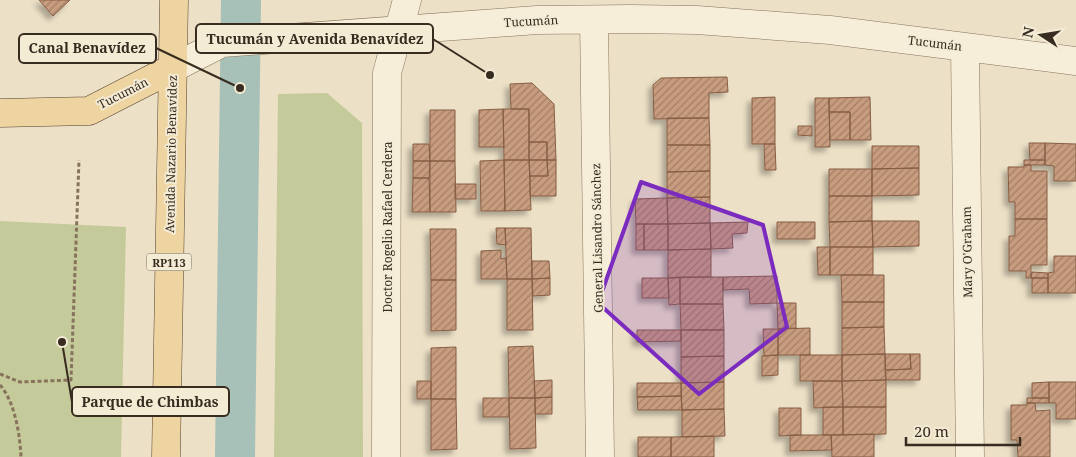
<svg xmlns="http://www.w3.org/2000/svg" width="1076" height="457" viewBox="0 0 1076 457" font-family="'Noto Serif',serif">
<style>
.park{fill:#c5ca9a}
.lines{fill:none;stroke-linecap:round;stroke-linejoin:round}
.canal{stroke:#a7c0b8;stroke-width:40}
.building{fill:url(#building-hatch);stroke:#855d44;filter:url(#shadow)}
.minor-casing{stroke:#87735d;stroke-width:29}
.major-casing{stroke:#554131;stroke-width:29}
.path{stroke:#87735d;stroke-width:3;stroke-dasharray:4 2.5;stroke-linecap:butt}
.minor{stroke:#f7eed9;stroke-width:28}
.major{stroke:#edd4a0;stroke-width:28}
.marked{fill:#7b2cbf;fill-opacity:0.2;stroke:#7b2cbf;stroke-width:4;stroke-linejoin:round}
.labels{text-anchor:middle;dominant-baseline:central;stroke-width:4;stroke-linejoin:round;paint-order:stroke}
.shield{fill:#f4ebd5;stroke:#706556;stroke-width:1}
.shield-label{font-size:11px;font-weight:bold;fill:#382b20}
.street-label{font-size:12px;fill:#382b20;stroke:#f4ebd5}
.leader{fill:none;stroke:#382b20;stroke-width:2}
.callout-dot{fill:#382b20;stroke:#f4ebd5;stroke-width:2}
.callout{fill:#f4ebd5;stroke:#382b20;stroke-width:2}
.callout-label{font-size:14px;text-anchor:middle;font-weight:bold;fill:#382b20}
</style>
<defs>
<pattern id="building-hatch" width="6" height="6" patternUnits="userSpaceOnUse" patternTransform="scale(1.25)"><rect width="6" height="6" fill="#c89c7e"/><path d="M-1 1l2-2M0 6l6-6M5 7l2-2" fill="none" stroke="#a37f67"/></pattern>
<filter id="shadow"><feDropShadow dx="-4.5" dy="4.5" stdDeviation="2.5" flood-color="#0004"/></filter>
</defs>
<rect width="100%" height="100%" fill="#ece0c6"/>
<path class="park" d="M327 93 362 123 363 457H274L278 94Z
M0 221 126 227 121 457H0Z"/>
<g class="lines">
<path class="canal" d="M235 457 241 0"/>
</g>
<path class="building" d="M39 0H70L53 16Z
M727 77 728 92 709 93V118L654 119 653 85 661 78Z
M532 83 554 104 556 160H547V142H529V109H511L510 84Z
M775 97V144H752V98Z
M870 97 871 140H850V112H829V98Z
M815 98H829L830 147H815Z
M503 109 504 147H479V110Z
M503 109H529V160H504Z
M430 110H455V161H430Z
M829 112H850V140H830Z
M667 118H709L710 145H667Z
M798 126H812V136L798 135Z
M529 142H547V160H529Z
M1029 143H1045V160H1030Z
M1045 143 1076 144V181H1054V166L1045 165Z
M413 144H429L430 161H413Z
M764 144H775L776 170H765Z
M667 145H710V171L667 172Z
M872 146H919V168L872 169Z
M504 160H529L531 210 505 211Z
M504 160 505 211H481L480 161Z
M529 160H547L548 176H530Z
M547 160H556V196H530V176H548Z
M1024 160H1045V165H1024Z
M413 161H430L429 178H413Z
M430 161H455L456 212H430Z
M1024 165H1031V171H1047V219H1015V202H1009L1008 167H1024Z
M919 168V195L872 196V169Z
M829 169H872V196H829Z
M710 171V197L667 198V172Z
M413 178H429L430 212H412Z
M455 184H476V199H455Z
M829 196H872V221L829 222Z
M710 197V223L668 224 667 198Z
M667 198 668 224H636L635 199Z
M1015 219H1047V265H1031V278H1026V271H1009V236H1015Z
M872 221H919V246L873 247Z
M872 221 873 247H830L829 222Z
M748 222 747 233 732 234 733 248 711 249 710 223Z
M777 222H815V239H777Z
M710 223 711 249 668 250V224Z
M636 224H644V250H636Z
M644 224H668V250H644Z
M496 228H505L506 245 497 244Z
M505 228H531L532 279H507Z
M430 229H456V280H431Z
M817 247H830V275H818Z
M830 247H873V275H830Z
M711 249V277L668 278V250Z
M501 250V259L506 258 507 279H481V251Z
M1054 256H1076V293H1048V273L1054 272Z
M532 261H549L550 278 532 279Z
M1032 272 1048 273V278H1031Z
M841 275H884V302H842Z
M777 276V303L750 304 749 289 723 290V277Z
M680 277H723V304H680Z
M680 277V304L669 305 668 278Z
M550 278V295L533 296 532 279Z
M642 278H668L669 298H642Z
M1032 278H1048V293H1032Z
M507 279H532L533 330H507Z
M431 280H456V330L431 331Z
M842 302H884V327L842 328Z
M777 303H796V328L778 329Z
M680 304H723L724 330H681Z
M884 327 885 354 842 355V328Z
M810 328V355H778V329Z
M763 329H778V355L764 356Z
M637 330H681V341L637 342Z
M681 330H724V356L681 357Z
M533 346 535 398H509L508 347Z
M456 347V399H431V348Z
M885 354H910L911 369 885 370Z
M885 354 886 380 842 381V355Z
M910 354H920V380H886L885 370 911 369Z
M778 355V375L762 376V356Z
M800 355H842V381H800Z
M724 356V382L681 383V357Z
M552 380V397L535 398 534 381Z
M886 380V407H843L842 381Z
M417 381H431V399H417Z
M813 381H842L843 407 814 408Z
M724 382V409L682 410 681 383Z
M1049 382H1076V419H1056V403H1049Z
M1049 382V398H1032V383Z
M637 383H681V396L637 397Z
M681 396 682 410H638L637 397Z
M552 397V414H535V398Z
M483 398H509V417H483Z
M509 398H535L536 448 510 449Z
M1027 398H1049V403H1027Z
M431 399H456L457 449 431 450Z
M1027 403H1035L1036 411 1050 410V457H1018L1017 440H1011V405H1026Z
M823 407H843V435H823Z
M843 407H886V434L843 435Z
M779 408H801V435L779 436Z
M724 409 725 436 682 437V410Z
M874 434V457H832L831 435Z
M790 435H831L832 450 790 451Z
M714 436V457H671V437Z
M638 437H671V457H638Z"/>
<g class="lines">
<g class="minor-casing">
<path id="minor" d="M594 20 600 457
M965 47 970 457
M173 68 222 43 537 20 631 19 697 20 830 30 1076 61
M386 457 387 73 407 0"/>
</g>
<g class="major-casing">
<path id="major" d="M0 113 89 111 173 68
M166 457 174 0"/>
</g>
<path class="path" d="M0 374 20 382 71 380 79 160
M0 385C15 402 20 435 21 457"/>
<use href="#minor" class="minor"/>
<use href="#major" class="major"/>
</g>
<path class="marked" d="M641 182 763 225 787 327 699 394 598 303Z"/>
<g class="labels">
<rect class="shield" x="146.5" y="253.5" width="45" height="17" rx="4"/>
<g class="shield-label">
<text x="169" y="262">RP113</text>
</g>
<g class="street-label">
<text transform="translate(531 21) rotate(-3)">Tucumán</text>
<text transform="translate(935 43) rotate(7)">Tucumán</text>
<text transform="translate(123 93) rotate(-27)">Tucumán</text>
<text transform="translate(171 154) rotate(-89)">Avenida Nazario Benavídez</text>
<text transform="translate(387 227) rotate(-90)">Doctor Rogelio Rafael Cerdera</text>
<text transform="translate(597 238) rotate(-91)">General Lisandro Sánchez</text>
<text transform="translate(967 252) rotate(-91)">Mary O'Graham</text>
</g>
</g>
<path class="leader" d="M490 75L433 39M240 88L156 48M62 342L72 402"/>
<g class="callout-dot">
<circle cx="490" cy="75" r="5"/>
<circle cx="240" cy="88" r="5"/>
<circle cx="62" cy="342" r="5"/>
</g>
<g class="callout">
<rect x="196" y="24" width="237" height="29" rx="5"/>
<rect x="19" y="34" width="137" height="29" rx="5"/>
<rect x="72" y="387" width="157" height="29" rx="5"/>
</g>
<g class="callout-label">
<text x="315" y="44">Tucumán y Avenida Benavídez</text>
<text x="87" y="53">Canal Benavídez</text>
<text x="150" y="407">Parque de Chimbas</text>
</g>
<g transform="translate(1041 35) rotate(282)" stroke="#f4ebd5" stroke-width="4" paint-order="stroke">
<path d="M0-4L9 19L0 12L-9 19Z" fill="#382b20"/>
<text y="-8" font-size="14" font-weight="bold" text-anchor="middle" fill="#382b20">N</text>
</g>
<path d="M906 437v8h114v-8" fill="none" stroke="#382b20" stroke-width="2.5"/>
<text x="914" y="437" font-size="15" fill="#382b20" stroke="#f4ebd5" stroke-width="4" paint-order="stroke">20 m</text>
</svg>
